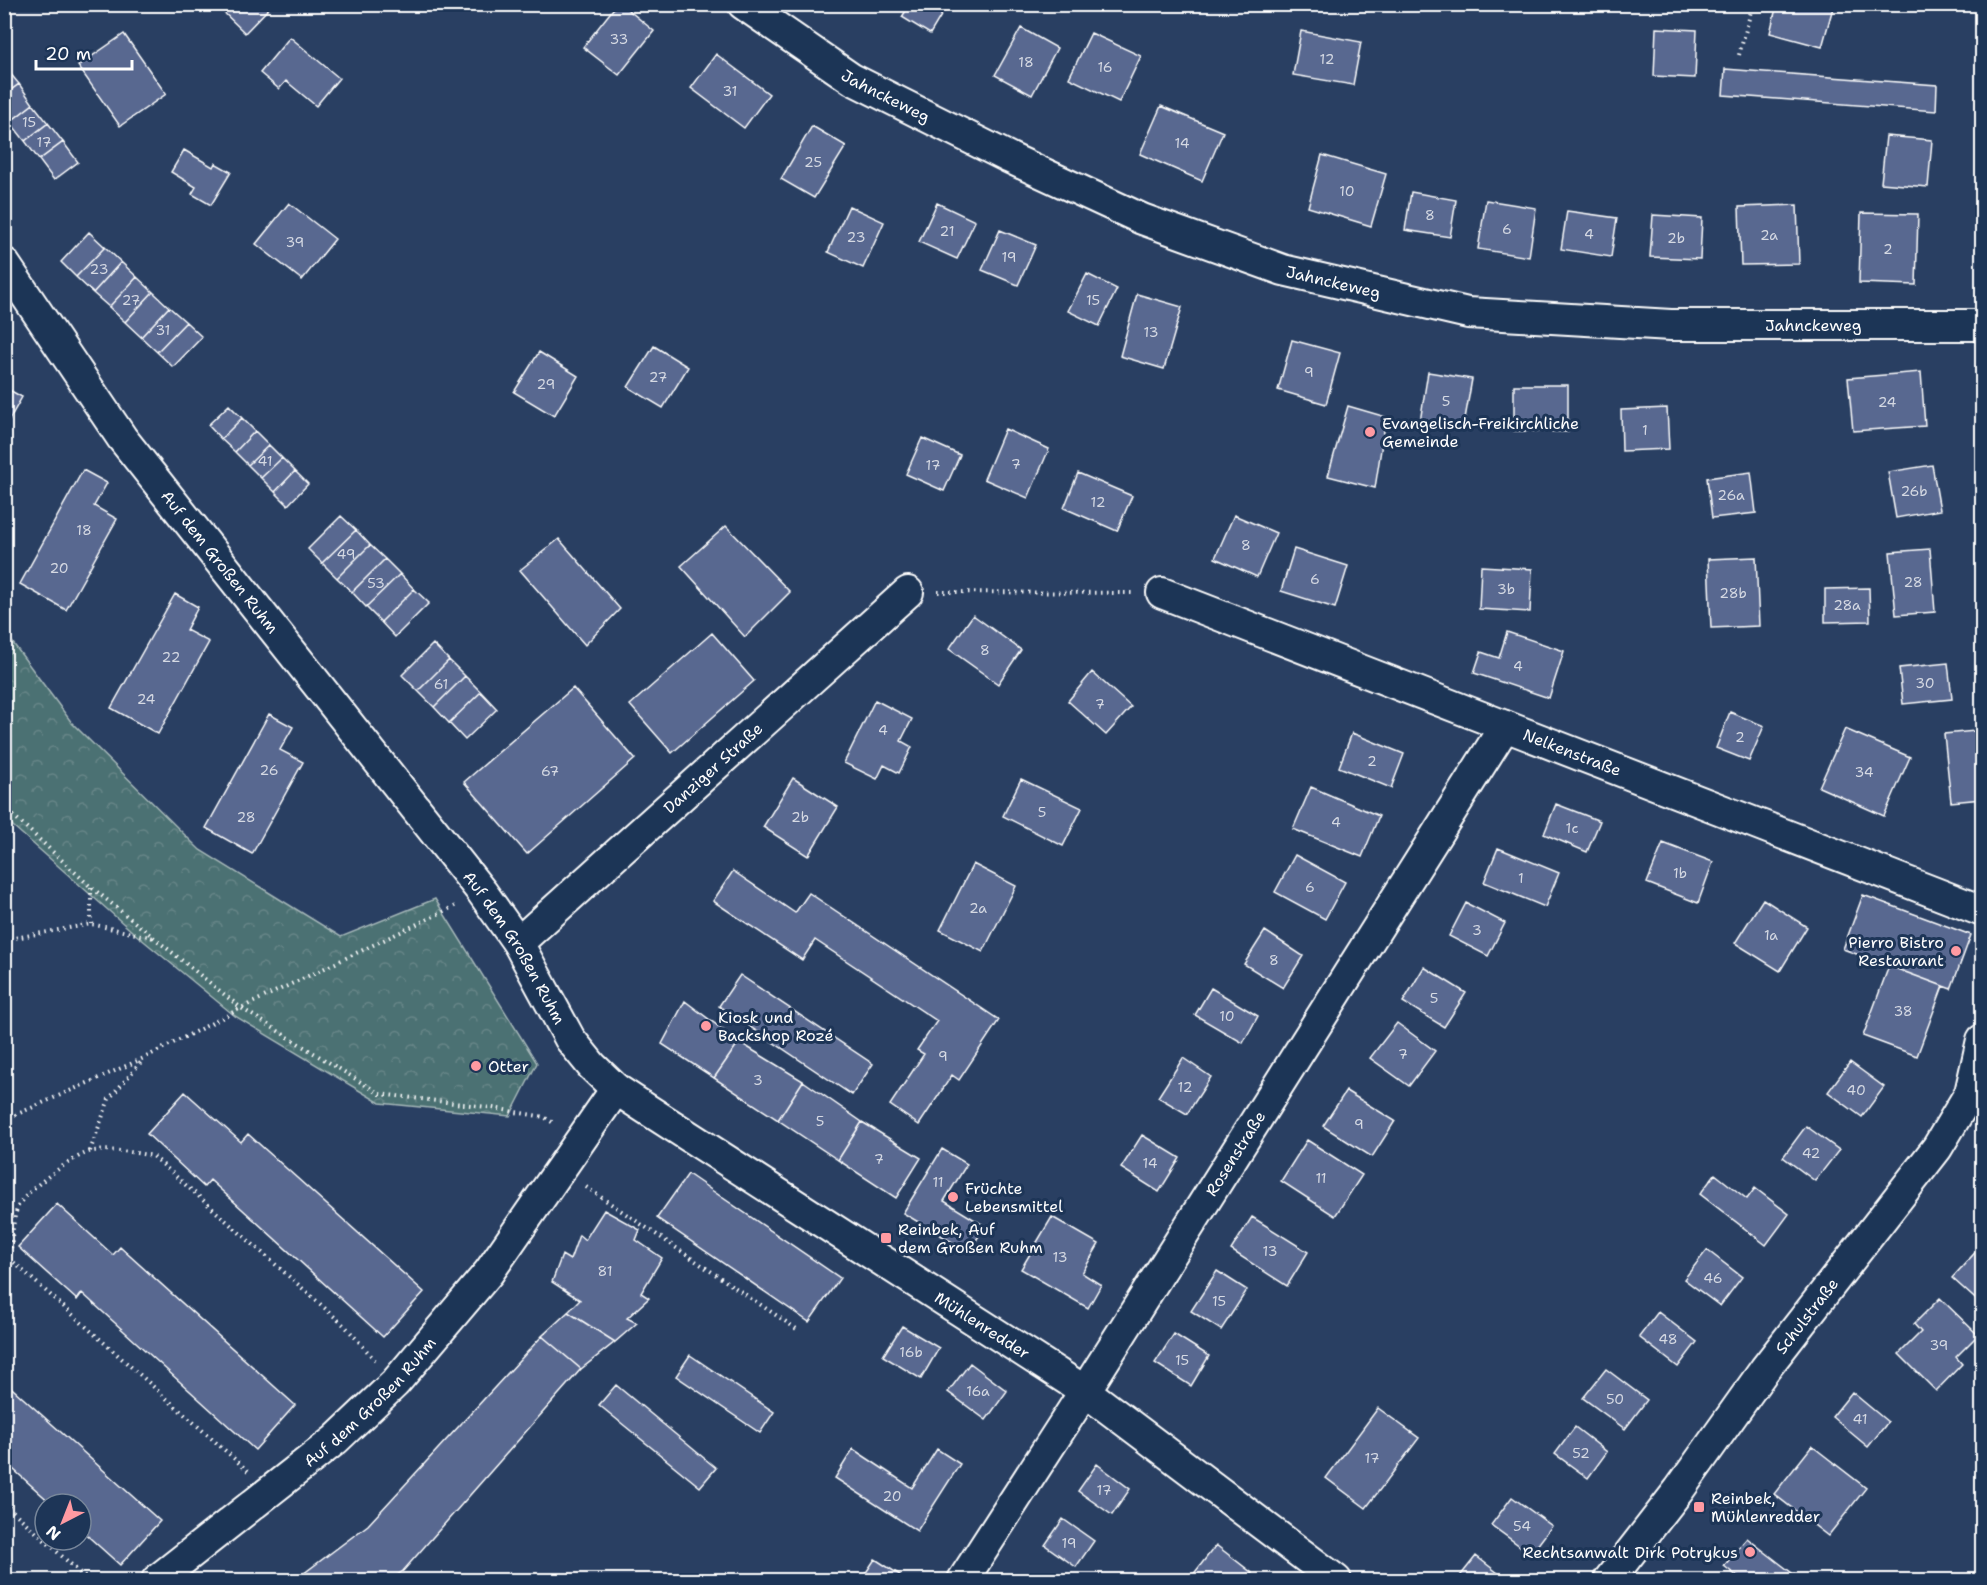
<svg xmlns="http://www.w3.org/2000/svg" width="1987" height="1585" viewBox="0 0 1987 1585" font-family="'Shantell Sans',sans-serif">
<style>
.park{fill:url(#park-crowns);stroke:#a6b8b9;stroke-width:1.5}
.building{fill:#586890;stroke:#fff;stroke-width:1.5}
.lines{fill:none;stroke-linecap:round;stroke-linejoin:round}
.minor-casing{stroke:#fff;stroke-width:34}
.path{stroke:#fff;stroke-width:4;stroke-dasharray:1.5 4.5;stroke-linecap:butt}
.minor{stroke:#1d3557;stroke-width:30}
.poi-dot{fill:#ff9aa2;stroke:#1d3557;stroke-width:2}
.labels{text-anchor:middle;dominant-baseline:central;stroke-width:6;stroke-linejoin:round;paint-order:stroke}
.number-label{font-size:14px;fill:#d5d9e3}
.street-label{font-size:16px;fill:#fff;stroke:#1d3557}
.poi-label{font-size:16px;fill:#fff;stroke:#1d3557;text-anchor:start}
</style>
<defs>
<pattern id="park-crowns" width="20" height="18" patternUnits="userSpaceOnUse" patternTransform="scale(1.5)"><rect width="20" height="18" fill="#4c7173"/><path d="M2 6a3 3 0 1 1 6 0M12 15a3 3 0 1 1 6 0" fill="none" stroke="#678688"/></pattern>
</defs>
<rect width="100%" height="100%" fill="#293f62"/>
<filter id="ink" filterUnits="userSpaceOnUse"><feTurbulence type="fractalNoise" baseFrequency=".0167" numOctaves="2"/><feDisplacementMap in="SourceGraphic" scale="12" xChannelSelector="R" yChannelSelector="G"/><feConvolveMatrix kernelMatrix="1 2 1 2 8 2 1 2 1" color-interpolation-filters="sRGB"/></filter>
<g filter="url(#ink)">
<path class="park" d="M4 631 72 723 200 850 341 937 435 899 537 1063 510 1116 380 1103 235 1016 134 933 5 819Z"/>
<path class="building" d="M215 4H273L245 33Z
M617 4H621L654 31 619 75 583 47Z
M910 4H948L930 34 902 17Z
M1777 4H1834L1822 47 1770 33Z
M1021 28 1057 48 1032 95 995 75Z
M1656 28 1697 30 1695 78 1654 76Z
M1301 31 1361 42 1353 85 1293 75Z
M1091 33 1141 56 1119 102 1069 78Z
M124 34 166 94 120 126 78 66Z
M290 37 339 78 316 106 286 81 279 89 260 73Z
M716 54 769 94 744 128 691 88Z
M4 66 19 84 4 95Z
M1725 69 1937 85 1936 111 1723 95Z
M19 84 33 104 10 122 4 115V95Z
M33 104 48 123 25 141 10 122Z
M1161 106 1223 132 1202 181 1140 154Z
M48 123 63 142 39 160 25 141Z
M812 126 846 146 814 198 781 179Z
M1886 136 1932 140 1928 187 1881 183Z
M63 142 78 162 54 180 39 160Z
M184 150 213 167 215 163 231 172 211 205 192 194 196 187 171 172Z
M1322 155 1386 174 1371 226 1308 207Z
M1411 192 1456 200 1450 237 1405 230Z
M1486 200 1536 208 1529 257 1478 249Z
M289 203 335 239 302 280 256 244Z
M937 203 975 221 957 259 919 242Z
M1797 205 1799 264 1741 265 1739 207Z
M849 206 884 222 863 268 828 252Z
M1567 211 1617 218 1611 257 1561 249Z
M1861 213 1918 214 1916 285 1859 283Z
M1653 215 1702 218 1700 259 1650 257Z
M1000 230 1036 245 1018 285 982 270Z
M89 232 105 247 76 277 61 262Z
M105 247 121 262 93 293 76 277Z
M121 262 137 277 109 307 93 293Z
M1087 274 1117 289 1099 326 1068 311Z
M137 277 153 292 125 322 109 307Z
M153 292 169 307 141 337 125 322Z
M1137 294 1182 307 1164 369 1120 356Z
M169 307 186 322 157 352 141 337Z
M186 322 202 337 173 367 157 352Z
M1292 340 1340 353 1326 404 1278 390Z
M654 346 688 367 663 408 628 387Z
M539 352 578 376 554 416 514 392Z
M1428 372 1472 379 1463 430 1420 422Z
M1921 372 1925 426 1853 431 1848 378Z
M1514 385H1568V432L1514 431Z
M4 387 22 397 4 429Z
M229 405 242 418 221 439 208 425Z
M1348 406 1386 417 1375 488 1328 476Z
M1667 408 1669 449 1622 451 1621 410Z
M242 418 255 431 235 452 221 439Z
M1005 429 1049 449 1028 498 984 479Z
M255 431 269 445 248 465 235 452Z
M922 438 960 455 944 491 906 474Z
M269 445 282 458 261 478 248 465Z
M282 458 295 471 275 492 261 478Z
M1932 465 1940 510 1896 518 1888 472Z
M83 470 107 483 94 506 117 519 66 610 20 584Z
M295 471 308 484 288 505 275 492Z
M1751 472 1756 513 1712 518 1707 478Z
M1078 473 1132 496 1117 531 1064 508Z
M1234 515 1276 533 1257 577 1215 558Z
M341 516 356 530 322 563 308 549Z
M726 526 790 592 745 637 681 566Z
M356 530 370 545 337 578 322 563Z
M559 539 620 609 585 645 520 570Z
M370 545 385 559 352 592 337 578Z
M1294 549 1348 566 1335 608 1281 591Z
M1930 549 1935 612 1896 615 1890 552Z
M1756 557 1759 626 1711 628 1708 559Z
M385 559 400 574 366 607 352 592Z
M1481 566 1532 569 1530 612 1479 609Z
M400 574 414 589 381 622 366 607Z
M1869 588 1870 621 1825 622V589Z
M414 589 429 603 395 637 381 622Z
M175 594 198 607 186 630 209 642 158 734 111 708Z
M973 615 1021 650 998 684 949 649Z
M1507 632 1564 651 1549 698 1474 673 1481 652 1499 658Z
M712 633 754 681 672 753 630 705Z
M433 644 449 660 418 691 402 675Z
M449 660 465 676 434 707 418 691Z
M1948 663 1952 699 1903 704 1899 668Z
M1092 672 1131 707 1106 735 1068 701Z
M465 676 481 692 449 723 434 707Z
M573 688 635 759 527 854 464 782Z
M481 692 497 709 465 740 449 723Z
M875 700 912 719 901 741 912 747 899 773 884 765 877 779 844 763Z
M1730 712 1764 726 1749 761 1716 748Z
M269 714 293 727 280 750 303 762 252 854 206 828Z
M1845 729 1910 757 1884 816 1819 787Z
M1975 731 1982 799 1951 802 1944 734Z
M1352 733 1404 754 1391 788 1339 767Z
M793 778 838 807 808 856 763 827Z
M1021 779 1082 808 1063 846 1003 816Z
M1311 787 1379 816 1362 857 1293 829Z
M1556 804 1600 821 1587 852 1544 834Z
M1663 843 1713 862 1698 903 1647 883Z
M1498 848 1559 873 1545 907 1484 882Z
M1295 855 1345 882 1325 919 1275 892Z
M973 864 1016 886 983 952 940 930Z
M733 871 795 913 809 893 999 1020 959 1080 952 1075 919 1125 890 1105 924 1054 917 1050 937 1021 815 940 802 960 713 901Z
M1863 895 1971 935 1951 989 1843 949Z
M1763 899 1807 927 1780 971 1735 943Z
M1466 903 1505 923 1488 956 1449 936Z
M1265 931 1303 956 1283 988 1244 964Z
M1889 966 1943 986 1917 1056 1863 1036Z
M1424 967 1466 993 1444 1027 1403 1002Z
M740 975 873 1064 852 1095 719 1006Z
M1211 988 1258 1016 1243 1043 1195 1015Z
M685 1001 739 1042 714 1078 662 1044Z
M1397 1023 1435 1051 1409 1086 1370 1058Z
M739 1042 803 1081 778 1120 714 1078Z
M1183 1058 1211 1077 1187 1114 1158 1097Z
M1850 1062 1884 1087 1862 1117 1828 1092Z
M803 1081 862 1122 838 1160 778 1120Z
M1346 1091 1395 1121 1372 1157 1323 1126Z
M185 1092 241 1142 248 1134 424 1292 383 1337 210 1180 204 1187 147 1134Z
M862 1122 921 1158 896 1198 838 1160Z
M1806 1126 1839 1150 1815 1181 1783 1157Z
M1142 1135 1180 1158 1159 1192 1121 1168Z
M1307 1140 1362 1175 1335 1216 1281 1181Z
M942 1149 967 1164 944 1201 985 1226 969 1252 903 1213Z
M688 1174 840 1278 809 1322 657 1218Z
M1715 1174 1747 1199 1755 1188 1789 1214 1766 1245 1700 1194Z
M57 1204 113 1255 120 1247 295 1405 255 1450 82 1293 77 1300 18 1247Z
M604 1210 640 1230 636 1240 662 1258 641 1293 649 1298 627 1318 637 1323 615 1342 568 1312 580 1300 552 1282 562 1255 570 1260 579 1235 585 1240Z
M1052 1217 1099 1244 1082 1273 1101 1285 1088 1308 1021 1269Z
M1252 1217 1308 1252 1287 1286 1231 1250Z
M1982 1245V1305L1952 1278Z
M1707 1250 1742 1277 1720 1306 1684 1279Z
M1217 1271 1247 1290 1221 1330 1191 1311Z
M1940 1298 1978 1335 1956 1357 1962 1364 1936 1391 1899 1354 1921 1332 1914 1324Z
M568 1312 615 1342 581 1369 542 1336Z
M1658 1312 1697 1342 1678 1367 1639 1337Z
M902 1326 939 1348 921 1379 883 1356Z
M1174 1334 1209 1356 1191 1386 1155 1363Z
M542 1336 581 1369 403 1571 390 1580H295L368 1525Z
M690 1355 774 1412 760 1433 676 1376Z
M970 1363 1007 1391 986 1420 948 1392Z
M1606 1369 1647 1400 1625 1429 1583 1398Z
M4 1381 160 1521 120 1565 81 1530V1504H52L4 1461Z
M616 1385 716 1468 700 1487 599 1405Z
M1852 1392 1888 1422 1868 1447 1832 1417Z
M1378 1408 1419 1438 1366 1508 1326 1478Z
M1575 1427 1607 1452 1588 1478 1555 1454Z
M1812 1446 1866 1488 1828 1536 1774 1494Z
M853 1449 912 1488 937 1449 960 1464 917 1531 835 1478Z
M1097 1464 1130 1489 1112 1515 1078 1491Z
M1512 1497 1552 1526 1531 1554 1491 1525Z
M1063 1519 1094 1541 1076 1567 1045 1545Z
M1747 1538 1801 1580H1742L1724 1566Z
M1216 1545 1252 1573 1247 1580H1189Z
M1476 1556 1507 1580H1457Z
M875 1559 900 1575 897 1580H861Z"/>
<g class="lines">
<g class="minor-casing">
<g id="minor">
<path id="s1" d="M743 4 852 79 1010 158 1142 219 1283 270 1468 313 1671 325H1982"/>
<path id="s2" d="M4 263 122 438 482 892 518 943 570 1039 592 1066 616 1089 645 1108 1085 1391 1336 1580"/>
<path id="s3" d="M1162 593 1982 911"/>
<path id="s4" d="M518 943 908 592"/>
<path id="s5" d="M157 1580 335 1440 395 1383 489 1272 616 1089"/>
<path id="s6" d="M963 1580 1085 1391 1505 726"/>
<path id="s7" d="M1609 1580 1679 1490 1765 1369 1937 1148 1970 1093 1982 1040"/>
</g>
</g>
<path class="path" d="M1739 55 1753 4
M938 592 1132 593
M4 807 91 887 241 1008 380 1094 487 1107 544 1117 555 1124
M91 887V924
M4 940 91 924 154 938
M4 1120 144 1058 241 1008 455 906
M90 1151 109 1099 142 1061
M586 1187 798 1330
M248 1471 10 1259C12 1243 12 1224 17 1209 21 1193 77 1153 93 1151 114 1149 132 1152 153 1156L345 1326 375 1360
M4 1503 88 1580"/>
<use href="#minor" class="minor"/>
</g>
</g>
<g class="poi-dot">
<circle cx="1370" cy="432" r="6"/>
<circle cx="1956" cy="951" r="6"/>
<circle cx="706" cy="1026" r="6"/>
<circle cx="476" cy="1066" r="6"/>
<circle cx="953" cy="1197" r="6"/>
<rect x="880" y="1232" width="12" height="12" rx="3"/>
<rect x="1693" y="1501" width="12" height="12" rx="3"/>
<circle cx="1750" cy="1552" r="6"/>
</g>
<g class="labels">
<g class="number-label">
<text x="619" y="39">33</text>
<text x="1327" y="59">12</text>
<text x="1026" y="62">18</text>
<text x="1105" y="67">16</text>
<text x="730" y="91">31</text>
<text x="29" y="122">15</text>
<text x="44" y="142">17</text>
<text x="1182" y="143">14</text>
<text x="813" y="162">25</text>
<text x="1347" y="191">10</text>
<text x="1430" y="215">8</text>
<text x="1507" y="229">6</text>
<text x="947" y="231">21</text>
<text x="1589" y="234">4</text>
<text x="1769" y="235">2a</text>
<text x="856" y="237">23</text>
<text x="1676" y="238">2b</text>
<text x="295" y="242">39</text>
<text x="1888" y="249">2</text>
<text x="1009" y="257">19</text>
<text x="99" y="269">23</text>
<text x="131" y="300">27</text>
<text x="1093" y="300">15</text>
<text x="163" y="330">31</text>
<text x="1151" y="332">13</text>
<text x="1309" y="372">9</text>
<text x="658" y="377">27</text>
<text x="546" y="384">29</text>
<text x="1446" y="401">5</text>
<text x="1887" y="402">24</text>
<text x="1645" y="430">1</text>
<text x="265" y="461">41</text>
<text x="1016" y="464">7</text>
<text x="933" y="465">17</text>
<text x="1914" y="491">26b</text>
<text x="1731" y="495">26a</text>
<text x="1098" y="502">12</text>
<text x="84" y="530">18</text>
<text x="1246" y="545">8</text>
<text x="346" y="554">49</text>
<text x="59" y="568">20</text>
<text x="1315" y="579">6</text>
<text x="1913" y="582">28</text>
<text x="376" y="583">53</text>
<text x="1506" y="589">3b</text>
<text x="1733" y="593">28b</text>
<text x="1847" y="605">28a</text>
<text x="985" y="650">8</text>
<text x="171" y="657">22</text>
<text x="1518" y="666">4</text>
<text x="1925" y="683">30</text>
<text x="441" y="684">61</text>
<text x="146" y="699">24</text>
<text x="1100" y="704">7</text>
<text x="883" y="730">4</text>
<text x="1740" y="737">2</text>
<text x="1372" y="761">2</text>
<text x="269" y="770">26</text>
<text x="550" y="771">67</text>
<text x="1864" y="772">34</text>
<text x="1042" y="812">5</text>
<text x="246" y="817">28</text>
<text x="800" y="817">2b</text>
<text x="1336" y="822">4</text>
<text x="1572" y="828">1c</text>
<text x="1680" y="873">1b</text>
<text x="1521" y="878">1</text>
<text x="1310" y="887">6</text>
<text x="978" y="908">2a</text>
<text x="1477" y="930">3</text>
<text x="1771" y="935">1a</text>
<text x="1274" y="960">8</text>
<text x="1434" y="998">5</text>
<text x="1903" y="1011">38</text>
<text x="1227" y="1016">10</text>
<text x="1403" y="1054">7</text>
<text x="943" y="1056">9</text>
<text x="758" y="1080">3</text>
<text x="1185" y="1087">12</text>
<text x="1856" y="1090">40</text>
<text x="820" y="1121">5</text>
<text x="1359" y="1124">9</text>
<text x="1811" y="1153">42</text>
<text x="879" y="1159">7</text>
<text x="1150" y="1163">14</text>
<text x="1321" y="1178">11</text>
<text x="938" y="1182">11</text>
<text x="1270" y="1251">13</text>
<text x="1060" y="1257">13</text>
<text x="605" y="1271">81</text>
<text x="1713" y="1278">46</text>
<text x="1219" y="1301">15</text>
<text x="1668" y="1339">48</text>
<text x="1939" y="1345">39</text>
<text x="911" y="1352">16b</text>
<text x="1182" y="1360">15</text>
<text x="978" y="1391">16a</text>
<text x="1615" y="1399">50</text>
<text x="1860" y="1419">41</text>
<text x="1581" y="1453">52</text>
<text x="1372" y="1458">17</text>
<text x="1104" y="1490">17</text>
<text x="892" y="1496">20</text>
<text x="1522" y="1526">54</text>
<text x="1069" y="1543">19</text>
</g>
<g class="street-label">
<text stroke="none"><textPath href="#s1" startOffset="170">Jahnckeweg</textPath></text>
<text stroke="none"><textPath href="#s1" startOffset="656">Jahnckeweg</textPath></text>
<text stroke="none"><textPath href="#s1" startOffset="1140">Jahnckeweg</textPath></text>
<text stroke="none"><textPath href="#s2" startOffset="369">Auf dem Großen Ruhm</textPath></text>
<text stroke="none"><textPath href="#s3" startOffset="440">Nelkenstraße</textPath></text>
<text stroke="none"><textPath href="#s4" startOffset="262">Danziger Straße</textPath></text>
<text stroke="none"><textPath href="#s2" startOffset="855">Auf dem Großen Ruhm</textPath></text>
<text stroke="none"><textPath href="#s6" startOffset="506">Rosenstraße</textPath></text>
<text stroke="none"><textPath href="#s7" startOffset="330">Schulstraße</textPath></text>
<text stroke="none"><textPath href="#s2" startOffset="1466">Mühlenredder</textPath></text>
<text stroke="none"><textPath href="#s5" startOffset="278">Auf dem Großen Ruhm</textPath></text>
</g>
<g class="poi-label">
<text x="1382" y="423">Evangelisch-Freikirchliche<tspan x="1382" dy="18">Gemeinde</tspan></text>
<text x="1944" y="942" text-anchor="end">Pierro Bistro<tspan x="1944" dy="18">Restaurant</tspan></text>
<text x="718" y="1017">Kiosk und<tspan x="718" dy="18">Backshop Rozé</tspan></text>
<text x="488" y="1066">Otter</text>
<text x="965" y="1188">Früchte<tspan x="965" dy="18">Lebensmittel</tspan></text>
<text x="898" y="1229">Reinbek, Auf<tspan x="898" dy="18">dem Großen Ruhm</tspan></text>
<text x="1711" y="1498">Reinbek,<tspan x="1711" dy="18">Mühlenredder</tspan></text>
<text x="1738" y="1552" text-anchor="end">Rechtsanwalt Dirk Potrykus</text>
</g>
</g>
<rect width="1987" height="1585" fill="none" stroke="#1d3557" stroke-width="24"/>
<rect x="12" y="12" width="1963" height="1561" fill="none" stroke="#fff" stroke-width="2" filter="url(#ink)"/>
<g transform="translate(63 1522) rotate(222)"><circle r="28" fill="#1d3557" stroke="#77869a" stroke-width="1.5"/>
<path d="M0-4.5L10 22L0 15L-10 22Z" fill="#ff9aa2"/>
<text y="-9" font-size="16" font-weight="bold" text-anchor="middle" fill="#ffffff">N</text>
</g>
<path d="M36 60v9h96v-9" fill="none" stroke="#ffffff" stroke-width="3"/>
<text x="45" y="60" font-size="18" fill="#ffffff" stroke="#1d3557" stroke-width="4.5" paint-order="stroke">20 m</text>
</svg>
